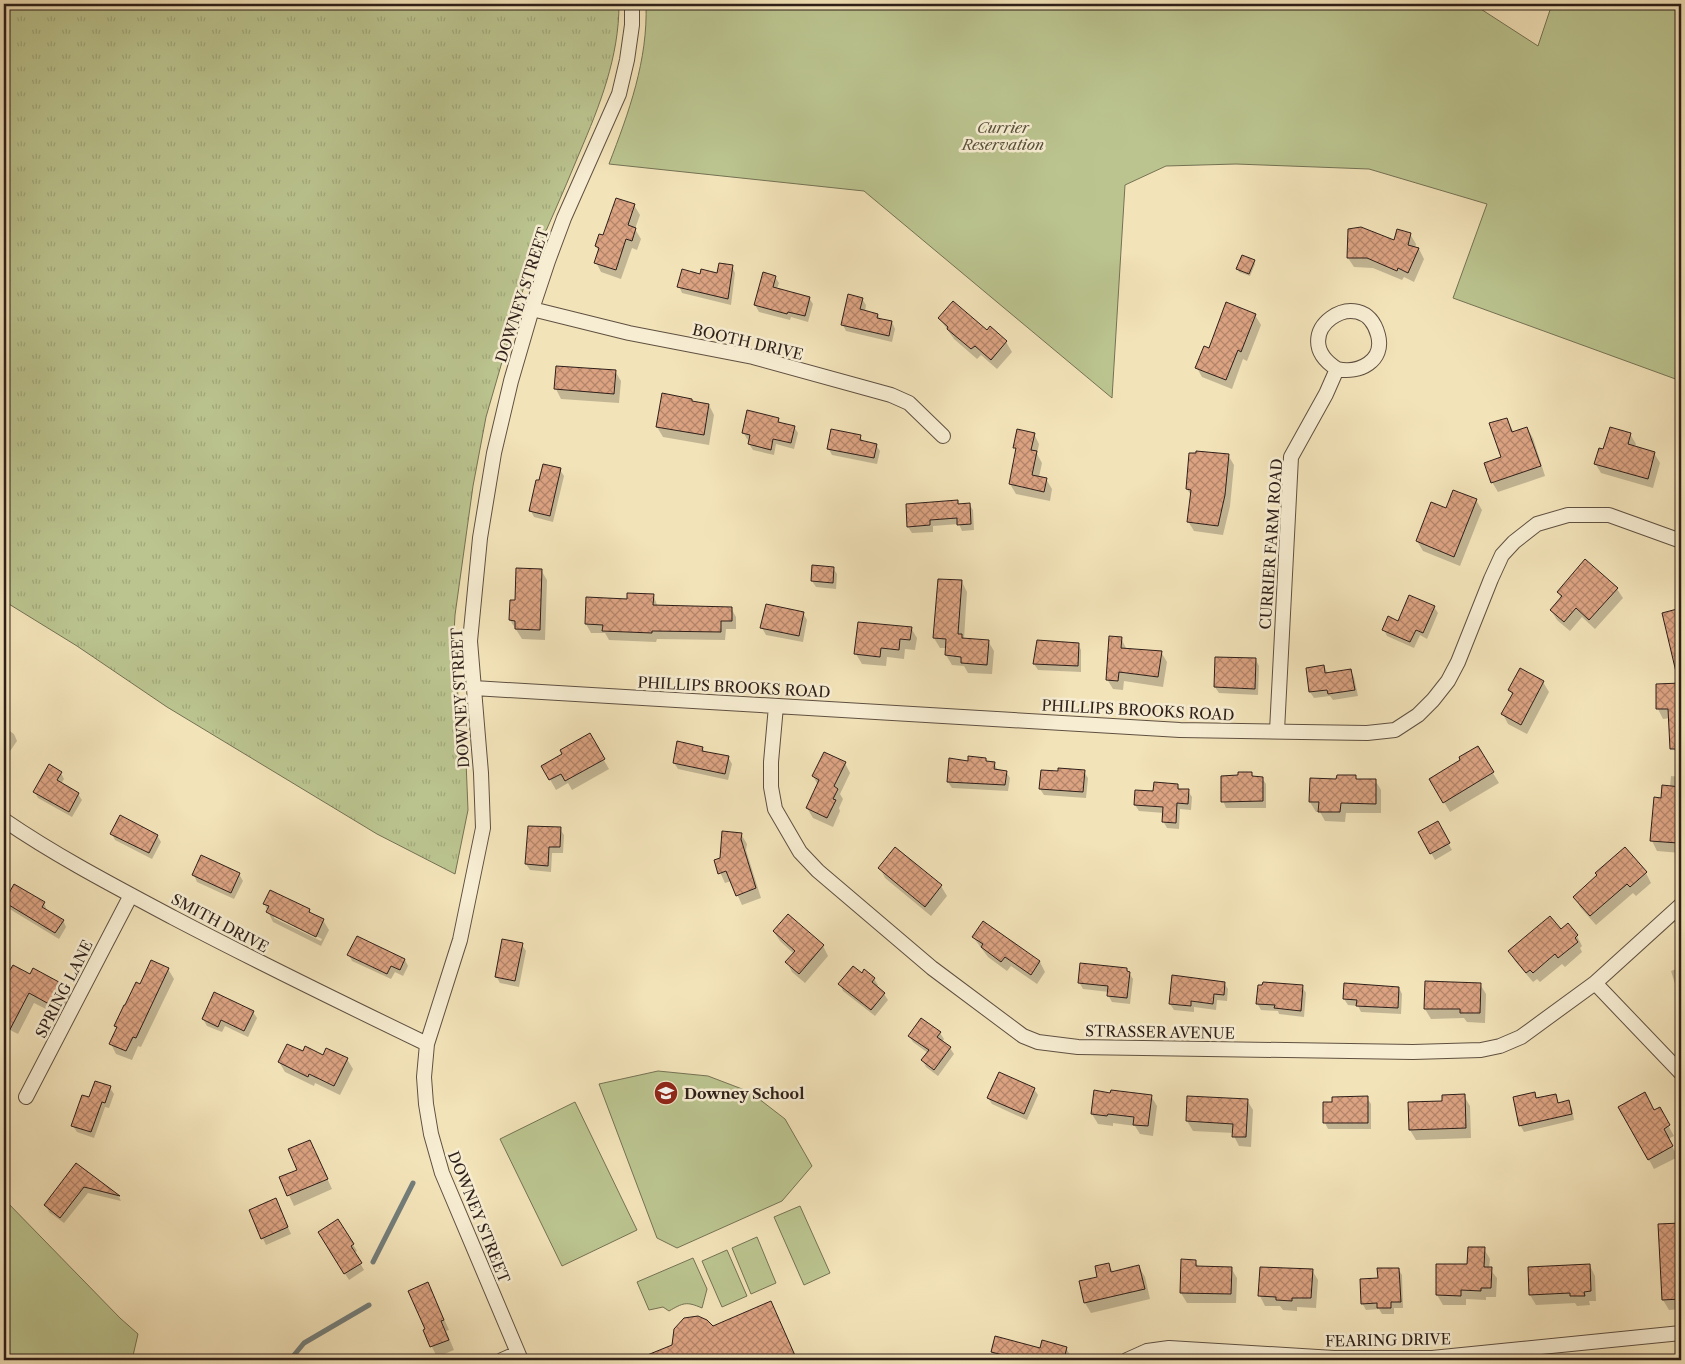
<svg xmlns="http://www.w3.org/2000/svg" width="1685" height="1364" viewBox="0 0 1685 1364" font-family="'Libre Caslon Text',serif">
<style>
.grass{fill:url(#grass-tufts);stroke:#747254}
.park{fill:#bbc48f;stroke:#747254}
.shadow{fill:#0003;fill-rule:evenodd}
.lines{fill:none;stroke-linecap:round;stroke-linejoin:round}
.stream{stroke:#737d7a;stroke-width:5}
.building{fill:url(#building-cross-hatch);stroke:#2e1f19}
.street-casing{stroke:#5f5041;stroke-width:16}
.street{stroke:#f7edd2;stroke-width:14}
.labels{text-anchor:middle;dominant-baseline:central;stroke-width:5;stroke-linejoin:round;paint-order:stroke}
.park-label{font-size:15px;font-style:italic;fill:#58513c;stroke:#f7edd2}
.street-label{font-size:15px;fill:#2e1f19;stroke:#f7edd2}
.poi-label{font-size:15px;font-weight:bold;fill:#2e1f19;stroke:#f7edd2;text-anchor:start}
</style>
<defs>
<pattern id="grass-tufts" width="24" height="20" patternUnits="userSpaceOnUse" patternTransform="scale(1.25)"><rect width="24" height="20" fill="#bbc48f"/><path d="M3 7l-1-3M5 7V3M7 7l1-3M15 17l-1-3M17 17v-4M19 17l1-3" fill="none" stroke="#a1a87b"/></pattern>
<pattern id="building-cross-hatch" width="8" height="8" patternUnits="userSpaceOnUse" patternTransform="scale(1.25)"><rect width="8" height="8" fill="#dca382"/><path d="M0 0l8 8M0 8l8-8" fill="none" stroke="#b3846a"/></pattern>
</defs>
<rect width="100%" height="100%" fill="#f3e3b9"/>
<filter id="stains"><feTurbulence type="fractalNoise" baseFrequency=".004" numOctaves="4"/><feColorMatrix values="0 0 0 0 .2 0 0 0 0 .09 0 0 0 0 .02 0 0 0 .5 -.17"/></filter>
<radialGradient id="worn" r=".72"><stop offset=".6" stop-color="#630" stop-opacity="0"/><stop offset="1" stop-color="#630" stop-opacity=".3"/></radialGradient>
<path class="grass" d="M4 4H619C619 57 600 105 579 154 563 193 546 231 529 269L486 417 473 486 455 615 454 633 459 713 466 761 468 810 455 874 377 834 167 707 77 646 4 601Z"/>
<path class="park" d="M646 4H1473L1538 46 1552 4H1681V381L1453 298 1487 204 1369 169 1236 164 1166 166 1125 185 1112 398 864 191 609 164C629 112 648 60 646 4Z
M658 1071 708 1076 750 1092 785 1119 812 1166 782 1201 677 1248 657 1238 599 1084Z
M575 1102 637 1230 562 1266 500 1139Z
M4 1199 120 1318 138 1334 132 1360H4Z
M800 1206 830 1273 804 1285 774 1217Z
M757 1237 776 1283 751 1294 732 1248Z
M727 1250 747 1296 722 1307 702 1261Z
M693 1258 707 1289 702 1308C686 1301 683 1303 669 1311L663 1307 649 1310 637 1282Z"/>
<path class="shadow" d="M634 205 640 215 635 229 641 239 637 250 632 248 621 279 601 272 596 262 599 252 596 246Z
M1410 234 1416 244 1415 248 1419 249 1424 259 1414 282 1404 277 1402 280 1373 268 1354 267 1348 258 1395 241Z
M1254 261 1255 264 1250 276 1239 272 1238 269Z
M732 267 735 273 731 305 682 293 679 286 701 275H718Z
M775 277 779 283 777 289 809 298 813 304 808 322 791 317 790 320 759 312 755 305Z
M862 299 866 305 865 312 878 315 880 320 892 322 895 329 892 342 846 331 843 325Z
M1255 315 1261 325 1247 361 1243 359 1232 389 1202 377 1197 368 1209 350Z
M940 319 987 332 1006 342 1012 352 997 369 981 355 977 359 954 339Z
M615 371 621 381 619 403 561 399 556 389Z
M692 400 693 403 709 405 714 415 709 445 663 437 657 427Z
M778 419 781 424 794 427 798 433 794 449 776 444 774 455 753 450 749 444 750 440 747 439 743 432Z
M1507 419 1514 433 1527 428 1533 438 1545 476 1498 492 1492 482 1503 458Z
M1034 434 1039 444 1037 454 1042 463 1039 477 1046 479 1052 489 1050 501 1016 494 1010 484 1017 452 1014 447Z
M1630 434 1636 444 1635 447 1654 453 1660 463 1653 488 1601 473 1595 463 1604 451Z
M860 437 864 442 876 445 880 451 877 464 832 455 828 448Z
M1228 455 1234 465 1230 506 1223 535 1194 531 1188 521 1192 497 1187 489Z
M560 470 564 476 553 522 534 517 531 511Z
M1476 500 1482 510 1460 566 1423 551 1417 541 1447 510Z
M957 501 959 505 969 504 973 510 974 530 962 531 959 524 933 526V532L912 533 908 527Z
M833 568 837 574 836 589 816 587 812 581Z
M541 570 547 580 545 640 522 639 510 620 516 602Z
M962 582 967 592 964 639 988 641 994 651 992 674 968 673 964 666 952 665 946 655 947 648H940L934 638Z
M1617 589 1623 598 1595 629 1582 617 1570 631 1557 620 1551 610 1561 598 1558 592Z
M653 595 658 607 731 608 736 617V629H726L725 640 657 639 656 642 609 640 605 633H591L586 624 628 600Z
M1434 607 1438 613 1427 639 1420 635 1414 648 1387 636 1384 630Z
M1681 610V663L1677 664 1663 614Z
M803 613 807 620 803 642 766 635 762 628Z
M911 628 917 638 915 650 905 649 904 659 887 657 886 666 862 664 856 654Z
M1121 638 1127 650 1161 652 1167 662 1163 687 1124 681 1123 690 1113 689 1107 679Z
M1078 644 1081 650V672L1038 670 1034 664Z
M1256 660 1259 666 1258 695 1219 693 1215 687Z
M1324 666 1328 674 1351 671 1354 677 1358 696 1333 700 1330 696 1314 698 1310 692Z
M1543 682 1549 692 1527 734 1508 724 1503 714 1513 696 1510 690Z
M1681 684V753H1676L1671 743 1670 718 1663 719 1658 709 1657 685Z
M4 727 14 734 17 741 4 760Z
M589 735 609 769 572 790 568 783 556 790 543 767 564 755Z
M1477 747 1499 783 1450 812 1430 779 1462 760Z
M702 748 705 752 728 757 732 764 728 780 678 769 674 763Z
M986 759 987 762 994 763 998 771 1006 772 1010 778 1008 791 952 788 948 782 969 762Z
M845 763 850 773 840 794 843 799 839 808 840 811 833 827 813 818 807 808 818 785 813 776Z
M1084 772 1088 778 1086 798 1044 795 1040 789Z
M61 773 64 779 61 784 78 794 82 800 72 817 38 798 35 792Z
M1251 773 1254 778H1262L1266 784V808H1226L1223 801 1239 777Z
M1671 776 1681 777V853L1657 851 1652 841 1662 799 1670 787Z
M1355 777 1357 780H1375L1381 790V813H1346L1345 822 1325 821 1320 812H1316L1310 802 1338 780Z
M1177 785 1180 790 1188 791 1192 797 1191 810 1180 809 1179 829 1167 828 1163 821 1164 813 1139 811 1135 805 1154 792Z
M1437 823 1452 850 1435 860 1420 833Z
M560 829 564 835 563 853H552L551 872 530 870 526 864Z
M112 834 157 835 161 842 152 859 115 840Z
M741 834 747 844 746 850 761 898 742 905 731 881 725 883 715 861 721 859Z
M895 849 941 886 947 896 931 916 885 878 880 868Z
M1646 873 1651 883 1636 896 1633 893 1596 925 1580 907 1575 897Z
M239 874 243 881 234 899 197 882 194 875Z
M14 885 44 903 47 911 63 920 66 927 59 939 8 908 4 902Z
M264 903 309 910 312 915 323 920 329 930 321 946 273 922ZM274 915 322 939 321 941 274 918Z
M1561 931 1577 936 1582 946 1580 948 1582 952 1565 967 1562 964 1540 982 1537 979 1533 982 1515 961 1510 952Z
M774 932 823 946 828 956 805 983 792 972 787 962 794 954 780 941Z
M973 937 1040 962 1045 972 1037 984 1011 966 1007 971 988 957Z
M522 945 526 951 519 987 500 983 496 976Z
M349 955 405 960 408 966 403 976 395 972 391 979 352 961Z
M1681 967V1003L1671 971Z
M168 969 174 979 141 1047 138 1046 132 1060 116 1054 111 1044 118 1029 116 1026 140 986Z
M6 970 31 976 69 988 74 998 64 1018 34 1003 18 1034 4 1027V971Z
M1129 973 1133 979 1130 1004 1112 1002 1108 995 1109 992 1083 989 1079 982Z
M862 975 874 979 878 985 876 987 884 994 888 1000 875 1016 843 991 840 984Z
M1224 983 1228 989 1227 1001 1217 1000 1216 1010 1194 1007V1012L1174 1010 1170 1004Z
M1480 984 1486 994 1485 1023 1467 1022 1464 1018 1431 1019 1425 1009Z
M1302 987 1306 993 1304 1017 1279 1014 1278 1011 1261 1010 1257 1003Z
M1399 988 1402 994 1401 1014 1361 1012 1358 1006 1348 1005 1344 999Z
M253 1012 257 1018 248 1037 225 1026 222 1032 207 1026 203 1019Z
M940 1033 944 1039 942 1042 950 1048 954 1054 938 1076 926 1067 923 1061 928 1053 913 1042 909 1036Z
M303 1053 347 1059 353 1069 340 1095 315 1083 314 1086 285 1072 279 1062Z
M110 1088 114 1094 109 1108 105 1107 94 1138 77 1132 73 1126 90 1099Z
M1034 1089 1038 1095 1027 1120 992 1104 988 1098Z
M1111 1094 1151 1096 1157 1106 1153 1136 1140 1134 1135 1126 1113 1123V1126L1098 1124 1092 1114Z
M1534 1094 1537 1099 1555 1095 1559 1104 1568 1102 1572 1108 1574 1120 1524 1132 1520 1125Z
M1464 1096 1470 1106 1471 1138 1416 1140 1410 1130 1444 1102Z
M1188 1098 1247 1100 1253 1110 1251 1147 1239 1146 1234 1136V1133L1193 1131 1187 1121Z
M1367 1098 1371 1104V1129H1328L1325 1123V1103Z
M1620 1107 1654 1112 1659 1109 1674 1136 1668 1139 1678 1157 1654 1169Z
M315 1152 332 1189 294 1206 281 1178 299 1171Z
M76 1165 119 1197 121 1201 88 1193 64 1223 49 1212 46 1205Z
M279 1206 291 1234 266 1245 250 1211Z
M338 1221 357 1251 354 1253 364 1270 349 1280 323 1239Z
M1681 1224V1309L1669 1310 1663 1300 1659 1225Z
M1484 1249 1490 1259 1489 1268 1497 1278 1496 1297H1486V1300L1466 1299V1305H1443L1437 1295Z
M1195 1261 1199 1268H1231L1237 1278 1236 1303H1187L1181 1293Z
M1108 1264 1113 1272 1139 1267 1145 1277 1150 1299 1091 1313 1085 1303Z
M1590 1266 1595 1276 1596 1301H1589L1590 1305 1577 1306 1575 1303 1536 1305 1530 1295 1529 1268Z
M1398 1269 1402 1275 1403 1308H1394V1314H1382L1379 1309 1366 1310 1362 1303 1379 1279Z
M1312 1270 1318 1280 1316 1308 1297 1307V1311L1283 1310 1280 1306H1265L1260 1296Z
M428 1284 449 1330 446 1331 454 1350 437 1357 424 1331 427 1329Z
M771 1303 797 1360H638Z
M1066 1348 1072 1358 1071 1360H997L992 1352Z"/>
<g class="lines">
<path class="stream" d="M373 1262 413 1183
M290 1360 304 1343 369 1305"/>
</g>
<path class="building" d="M616 198 635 204 628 225 636 228 632 241 626 239 616 270 594 263 599 248 595 246 599 234 603 235Z
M1361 227 1394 240 1397 229 1411 233 1408 245 1419 248 1408 273 1398 268 1397 271 1367 258H1347L1348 229Z
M1242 255 1255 260 1249 274 1236 269Z
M719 263 733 265 728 299 677 287 682 269 700 274 701 269 717 273Z
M763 272 776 276 773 287 810 297 805 316 788 312 787 314 754 305Z
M848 294 863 298 860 309 878 314 877 318 892 321 889 336 841 325Z
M953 301 987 330 990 326 1007 341 991 360 975 346 971 349 947 329 948 327 938 318Z
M1226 302 1256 314 1241 352 1238 350 1226 380 1195 368 1204 346 1209 348Z
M556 366 616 370 614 394 554 389Z
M662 393 692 399V401L709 404 704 435 656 427Z
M747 410 779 418 778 422 795 426 791 443 773 439 771 450 748 444 750 435 742 433Z
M1507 418 1512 432 1527 427 1541 466 1491 483 1484 463 1501 457 1489 423Z
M1610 427 1631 433 1628 444 1655 452 1648 479 1594 464 1599 448 1603 449Z
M831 429 861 435 860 440 877 444 874 458 827 449Z
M1017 429 1035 433 1031 450 1037 451 1032 475 1047 478 1044 492 1009 484 1016 448H1013Z
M1196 451 1229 454 1225 495 1218 526 1187 522 1191 490 1186 489 1189 453H1196Z
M543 464 561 468 550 516 529 511 536 480H539Z
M1453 490 1477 499 1454 557 1416 541 1431 502 1446 508Z
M958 500V504L970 503 971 524 957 525V518L930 520V525L907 527 906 504Z
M1585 559 1618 588 1589 620 1576 608 1564 622 1550 610 1562 596 1557 592Z
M812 565 834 567 833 583 811 581Z
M516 568 542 569 540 630 515 629V621L509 620 510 600H515Z
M938 579 962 580 958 634H962V638L989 640 987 665 961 663V657L945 655 946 639 933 638Z
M627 593 654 594 653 605 732 607V621H721V632L652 631V633L602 631 603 625 585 624 586 597 627 599Z
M1409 595 1435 606 1423 633 1416 630 1410 642 1382 630 1388 616 1398 621Z
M766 604 804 612 799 636 760 628Z
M1681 608V671L1676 672 1662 613Z
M858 622 912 627 910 640 900 639 899 650 881 648 880 657 854 654Z
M1109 636 1122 637 1121 648 1162 651 1158 677 1119 672 1118 681 1106 680Z
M1037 640 1079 643 1078 666 1033 664Z
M1215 657 1256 658 1255 689 1214 687Z
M1324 665 1325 673 1351 669 1355 690 1328 694 1327 690 1309 692 1306 668Z
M1520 668 1544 681 1521 725 1501 714 1513 693 1508 690Z
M1681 683V749H1670L1668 709H1656V684Z
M590 733 605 759 565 781 561 774 549 780 541 766 562 754 560 750Z
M677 741 703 747 702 751 729 756 725 774 673 763Z
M1478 746 1494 772 1443 803 1429 779 1460 760 1459 757Z
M824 752 846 762 834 786 838 789 833 799 836 800 827 818 806 808 819 780 812 776Z
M968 756 986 758V761L995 762 994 769 1007 771 1005 785 947 782 949 758 968 761Z
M49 764 62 772 57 780 79 793 69 812 33 792Z
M1058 768 1085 770 1083 792 1039 789 1041 770 1058 771Z
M1238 772H1252V776L1263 777V801L1221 802V776L1238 775Z
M1337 775H1356V779H1376V804L1341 803 1340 812H1318L1319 802H1309L1310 778 1336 779Z
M1154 782 1178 784V789H1189L1188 804 1177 803 1176 823 1162 822 1163 807 1134 805 1135 790 1153 791Z
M1662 785 1681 787V816L1678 843 1650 841 1654 797 1661 798Z
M120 815 158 835 149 853 110 834Z
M1438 821 1450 843 1430 854 1418 832Z
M528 826 561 827 560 847H549L548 866 525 864Z
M722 831 742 833 741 839 756 888 736 896 726 871 718 874 714 860 720 858Z
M895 847 942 885 925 907 878 868Z
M1625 847 1647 872 1630 887 1627 884 1590 916 1573 897 1597 875 1595 873Z
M201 855 240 873 231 893 192 875Z
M14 884 45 902 42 907 64 920 55 933 4 902Z
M270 890 310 909 309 912 324 919 316 937 266 912 269 906 263 904Z
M788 914 824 945 799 974 785 962 795 951 773 931Z
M1550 916 1561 929 1568 923 1578 935 1575 938 1578 942 1558 958 1555 954 1533 973 1530 970 1526 973 1508 951Z
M983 921 1040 961 1031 975 1005 957 1001 962 981 947 983 944 972 937Z
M357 936 405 959 400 970 391 966 387 974 347 955Z
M502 939 523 943 515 981 495 977Z
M151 960 169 968 145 1019 136 1038 133 1037 126 1051 109 1044 117 1027 114 1026 124 1005H125L136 982 140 984Z
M1080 963 1127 968V971L1130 972 1127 998 1107 996 1108 986 1078 983Z
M13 965 30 974 33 968 70 988 58 1009 29 993 4 1041V967L10 970Z
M853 966 862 973 864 969 875 978 872 982 885 993 871 1010 838 984Z
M1172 975 1225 982 1224 995 1214 994 1213 1004 1191 1001V1006L1169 1004Z
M1425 981 1481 983 1480 1013H1460V1009H1424Z
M1263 982 1303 985 1301 1011 1274 1008 1275 1005 1256 1004 1258 985H1262Z
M1344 983 1399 987 1398 1008 1356 1006 1357 1000 1343 999Z
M214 992 254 1011 244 1031 221 1020 218 1027 202 1019Z
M921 1018 941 1032 937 1037 951 1047 934 1070 921 1060 929 1050 908 1036Z
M287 1044 303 1051 305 1046 323 1055 326 1048 348 1058 334 1086 309 1074 308 1077 278 1062Z
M999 1072 1035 1088 1024 1114 987 1098Z
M95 1081 111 1086 105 1103 102 1102 91 1132 71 1126 82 1095 89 1097Z
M1094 1090 1110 1093 1111 1090 1152 1095 1148 1126 1133 1125 1134 1117 1108 1114 1107 1116 1091 1114Z
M1535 1092 1536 1098 1556 1094 1558 1103 1569 1100 1572 1114 1519 1126 1513 1097Z
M1645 1092 1654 1110 1660 1107 1670 1125 1664 1129 1673 1146 1648 1160 1618 1107Z
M1465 1094 1466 1128 1409 1130 1408 1102 1442 1101V1095Z
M1187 1096 1248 1099 1246 1137H1232L1233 1124 1186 1121Z
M1368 1096V1123H1323V1102H1332V1097Z
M310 1140 328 1179 287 1196 279 1177 297 1170 288 1149Z
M76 1163 120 1196 84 1187 60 1218 44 1205Z
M276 1198 288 1227 261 1239 249 1210Z
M338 1219 354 1244 351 1246 362 1263 344 1274 318 1232Z
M1681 1223V1299L1662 1300 1658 1224Z
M1468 1247H1485L1484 1267H1492L1491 1288H1481V1291L1461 1290V1296L1436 1295V1264H1467Z
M1181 1259 1196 1260V1266L1232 1267 1231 1294 1180 1293Z
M1109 1263 1111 1272 1139 1265 1145 1289 1084 1303 1079 1281 1097 1277 1095 1266Z
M1590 1264 1591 1291 1584 1292 1585 1296H1570V1293L1529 1295 1528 1267Z
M1260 1267 1313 1269 1311 1298H1292V1301L1276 1300V1297L1258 1296Z
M1377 1268H1399L1401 1302H1391V1308H1377V1303L1361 1304 1360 1279 1378 1278Z
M428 1282 444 1320 441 1321 449 1340 430 1347 423 1330 425 1329 408 1291Z
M771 1301 797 1360H635L672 1345 674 1329 684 1318 698 1316 707 1320 713 1326Z
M995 1336 1040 1348 1042 1340 1067 1347 1065 1355 1068 1356V1360H1010L1011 1357 991 1352Z"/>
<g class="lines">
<g class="street-casing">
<path id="street" d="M532 309 629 333 753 357 891 395 909 403 943 436
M474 688 1180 730 1367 733 1395 730 1418 715 1433 700 1448 681 1458 662 1491 579 1502 555 1514 542 1537 524 1568 515H1609L1681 541
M776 706 771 762V787L775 809 800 852 818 871 932 968 1023 1036 1038 1042 1078 1047 1413 1052 1481 1050 1500 1046 1521 1037 1595 983 1681 1073
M1277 731 1291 457 1326 394 1337 369C1359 374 1385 361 1378 335 1363 279 1282 334 1337 369
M4 820C58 857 116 887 174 918 258 962 342 1003 427 1044
M1595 983 1681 905
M26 1097 131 895
M502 1360 518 1353
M521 1360 442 1173 431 1134 426 1104 424 1077 427 1044 460 940 483 828 481 773 470 641 480 538 494 453 511 381 532 309 548 261 564 218 619 94 627 60 632 25V4
M1127 1360 1147 1351 1169 1348 1334 1358H1432L1681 1333"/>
</g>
<use href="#street" class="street"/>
</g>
<defs>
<g id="school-disc" transform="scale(1.25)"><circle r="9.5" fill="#8f2418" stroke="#f7edd2"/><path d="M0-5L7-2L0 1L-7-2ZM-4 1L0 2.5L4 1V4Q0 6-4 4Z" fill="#fff"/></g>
</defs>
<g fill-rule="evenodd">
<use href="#school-disc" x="666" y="1093"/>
</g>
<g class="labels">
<g class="park-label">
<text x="1003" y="127">Currier<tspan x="1003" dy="17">Reservation</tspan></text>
</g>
<g class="street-label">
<text transform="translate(522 295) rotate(-72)">DOWNEY STREET</text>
<text transform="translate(748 342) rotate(13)">BOOTH DRIVE</text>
<text transform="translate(1271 544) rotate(-86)">CURRIER FARM ROAD</text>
<text transform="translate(734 687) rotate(3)">PHILLIPS BROOKS ROAD</text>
<text transform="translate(460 698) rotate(-93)">DOWNEY STREET</text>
<text transform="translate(1138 710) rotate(3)">PHILLIPS BROOKS ROAD</text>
<text transform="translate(220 923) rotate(28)">SMITH DRIVE</text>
<text transform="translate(64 989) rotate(-63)">SPRING LANE</text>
<text transform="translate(1160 1032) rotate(1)">STRASSER AVENUE</text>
<text transform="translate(479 1217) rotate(68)">DOWNEY STREET</text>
<text transform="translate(1388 1340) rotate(-1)">FEARING DRIVE</text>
</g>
<g class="poi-label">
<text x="684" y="1093">Downey School</text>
</g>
</g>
<rect width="1685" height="1364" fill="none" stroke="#f3e3b9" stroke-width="20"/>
<rect x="5" y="5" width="1675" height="1354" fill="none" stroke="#2e1f19" stroke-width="2.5"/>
<rect x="10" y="10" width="1665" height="1344" fill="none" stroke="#2e1f19"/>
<rect width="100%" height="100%" filter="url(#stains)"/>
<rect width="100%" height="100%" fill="url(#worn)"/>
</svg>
